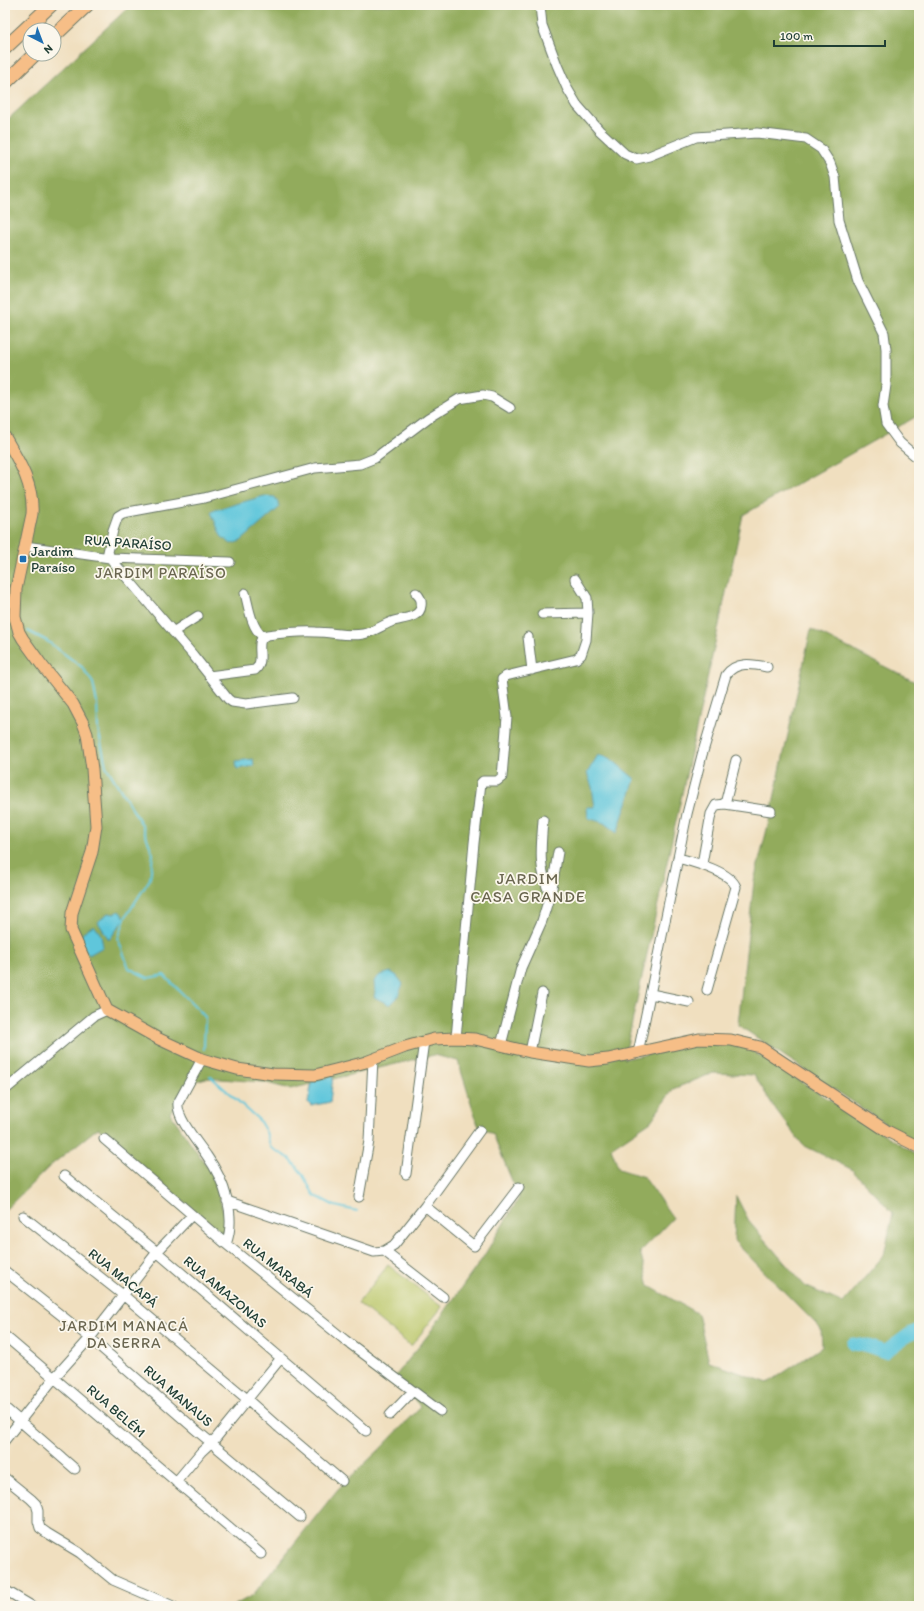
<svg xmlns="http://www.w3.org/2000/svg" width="924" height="1611" viewBox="0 0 924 1611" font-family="Itim,sans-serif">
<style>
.green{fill:#b9c667;stroke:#6c824e}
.forest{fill:#92ab5c;stroke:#587448;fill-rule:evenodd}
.water{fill:#5fc6db;stroke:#3f8288}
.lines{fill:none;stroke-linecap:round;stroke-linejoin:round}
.stream{stroke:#5fc6db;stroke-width:2}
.river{stroke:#5fc6db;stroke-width:13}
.minor-casing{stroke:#687665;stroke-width:11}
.major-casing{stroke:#687665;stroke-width:13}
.highway-casing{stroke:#687665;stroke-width:15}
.minor{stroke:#fff;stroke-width:9}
.major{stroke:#f6be87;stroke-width:11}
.highway{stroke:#f6be87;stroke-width:13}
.poi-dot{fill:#1f6fb2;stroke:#fbf7ec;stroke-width:1.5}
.labels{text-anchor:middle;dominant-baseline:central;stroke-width:3.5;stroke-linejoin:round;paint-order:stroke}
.street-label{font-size:14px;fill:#1f3d34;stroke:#fbf7ec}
.poi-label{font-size:14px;fill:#1f3d34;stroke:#fbf7ec;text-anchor:start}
.neighbourhood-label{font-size:15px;letter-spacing:1px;fill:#6a6650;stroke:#fbf7ec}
.quarter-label{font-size:16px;letter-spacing:1px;fill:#6a6650;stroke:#fbf7ec}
</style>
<rect width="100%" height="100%" fill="#fbf7ec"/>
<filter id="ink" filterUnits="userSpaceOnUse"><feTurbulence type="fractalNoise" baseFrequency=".025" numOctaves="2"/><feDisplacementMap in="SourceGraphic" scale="8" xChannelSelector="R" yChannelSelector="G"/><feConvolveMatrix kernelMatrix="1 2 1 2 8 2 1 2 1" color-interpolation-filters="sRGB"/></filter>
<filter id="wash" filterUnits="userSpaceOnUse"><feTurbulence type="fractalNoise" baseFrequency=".012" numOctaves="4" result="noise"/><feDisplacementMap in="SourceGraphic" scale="16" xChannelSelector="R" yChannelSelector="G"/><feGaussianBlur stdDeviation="0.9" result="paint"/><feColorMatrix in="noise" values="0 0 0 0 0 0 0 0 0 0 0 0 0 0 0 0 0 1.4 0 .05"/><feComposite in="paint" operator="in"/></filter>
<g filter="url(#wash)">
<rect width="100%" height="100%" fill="#f0dfbf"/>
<path class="green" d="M388 1265 442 1307 411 1346 358 1303Z"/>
<path class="forest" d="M131 5H919V415L743 515 624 1059 712 1041 746 1047 919 1156V1606H233L253 1595 338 1489 378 1451 421 1407 394 1378 428 1335 482 1259 519 1198 493 1134 478 1125 458 1061 434 1055 290 1089 263 1082 206 1078 188 1083 170 1113 213 1175 227 1225 223 1236 98 1128 50 1166 5 1210V122ZM713 1073 754 1075 774 1107 803 1145 851 1169 893 1213 884 1255 843 1303 805 1286 750 1223 736 1196 734 1241 821 1329 822 1347 768 1383 709 1362 698 1314 649 1286 640 1252 673 1218 644 1177 619 1169 611 1148 651 1121 673 1089Z
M811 629 919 684V1146L738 1025 754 881 770 817Z"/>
<path class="water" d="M264 496 275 497 280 507 241 541 231 544 221 536 211 512 215 510Z
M598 755 610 758 635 779 617 833 604 823 588 818 587 807H595L592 787 587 773Z
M253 759 254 766 237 769 236 761Z
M119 911 125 918 109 940 98 922 108 913 114 914Z
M94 925 101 935 103 947 89 955 83 947 80 937 86 930Z
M391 972 397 976 403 984 397 998 390 1005 374 997 375 992 374 981 380 975Z
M333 1076 330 1102 311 1106 308 1103 312 1081Z"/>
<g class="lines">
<path class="stream" d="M28 631 47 641 82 667 93 683 97 703 98 729 106 766 142 825 153 854 150 879 125 918 118 939 129 968 148 978 164 975C178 990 192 1002 205 1017L204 1049
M210 1076 259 1120 266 1132 271 1148 289 1158 301 1172 314 1195 335 1206 357 1211"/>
<path class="river" d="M853 1344 868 1346 885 1352 911 1333 919 1330"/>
</g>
</g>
<g filter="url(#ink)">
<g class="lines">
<g class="minor-casing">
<path id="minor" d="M540 5 542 25 557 65 567 88 577 105 599 130 625 154 636 159 649 156 696 137 757 133 806 139 821 149 830 163 835 177 839 220 858 281 884 333 886 349V385L883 406 886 424 900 443 919 459
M25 546 110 558 230 562
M245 593C249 608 251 626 262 636
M542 614 588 613
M173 632 198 616
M528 637 532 670
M209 676 255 670C267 660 252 640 267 635 283 633 300 631 316 632 332 632 347 637 363 634 373 632 381 626 391 622 400 618 420 619 421 606 422 600 420 597 416 593
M293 698 246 704 232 702 228 699 193 655 110 558 108 552 113 530 118 516 123 513 204 498 315 468 360 464 375 458 428 418 459 399 483 395 492 397 510 408
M736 760 725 804 771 811
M543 820C541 849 538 867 550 895
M678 858C693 862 730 871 736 887L707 990
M702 864 711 814 716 805 725 804
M651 994 689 1002
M456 1038 474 843 481 783 483 781H497L502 777 507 717 502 679 506 676 576 659 581 655 586 640 588 613 587 598 575 579
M501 1045 521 968 542 921 552 888 558 852
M530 1052 542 993
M638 1053 687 814 702 755 726 675C736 661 752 664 767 667
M202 1059 178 1103C176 1118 199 1144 207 1156 224 1180 237 1216 226 1244
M5 1090 94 1016 107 1010
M104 1139 226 1244 345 1340 440 1411
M406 1174 424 1041
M64 1176 157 1252 366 1431
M359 1197 369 1141 373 1059
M227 1201 374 1252 384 1251 394 1245 425 1206 480 1130
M425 1206 474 1246 519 1187
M23 1216 123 1295 247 1399 276 1425 342 1481
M384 1251 443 1297
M5 1271 90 1338 196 1430 300 1517
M5 1336 261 1554
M5 1408 75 1469
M390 1415 413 1391
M5 1440 55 1377 90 1338 157 1252 192 1215
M5 1478 31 1499 36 1504 38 1511V1521L40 1528 47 1533 80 1553 113 1580 173 1606
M176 1482 201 1452 216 1438 281 1358
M5 1590 32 1606"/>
</g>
<g class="major-casing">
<path id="major" d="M5 437C19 461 34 485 32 514L16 589 15 617 19 632 23 639 41 664 73 704 83 723 87 734 92 769 96 826 92 852 72 913 71 930 107 1010 159 1039 202 1059 237 1069 273 1074 315 1075 343 1068 366 1062 405 1047 434 1039 456 1038 475 1039 530 1052 589 1061 608 1059 699 1039 731 1040 760 1047 887 1131 919 1147"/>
</g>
<g class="highway-casing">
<path id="highway" d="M54 36 87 5
M5 48 51 5
M5 83 35 54"/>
</g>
<use href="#minor" class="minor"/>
<use href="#major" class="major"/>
<use href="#highway" class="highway"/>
</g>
</g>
<rect class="poi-dot" x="19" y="555" width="8" height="8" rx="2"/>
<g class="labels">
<g class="street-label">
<text transform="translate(128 543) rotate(4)">RUA PARAÍSO</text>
<text transform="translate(278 1268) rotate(39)">RUA MARABÁ</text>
<text transform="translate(123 1278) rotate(39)">RUA MACAPÁ</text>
<text transform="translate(225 1292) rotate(40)">RUA AMAZONAS</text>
<text transform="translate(178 1396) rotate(41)">RUA MANAUS</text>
<text transform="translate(116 1411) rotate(41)">RUA BELÉM</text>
</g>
<g class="poi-label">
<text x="31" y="551">Jardim<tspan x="31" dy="16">Paraíso</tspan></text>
</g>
<g class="neighbourhood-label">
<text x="161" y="573">JARDIM PARAÍSO</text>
<text x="124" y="1326">JARDIM MANACÁ<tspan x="124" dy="17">DA SERRA</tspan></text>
</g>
<g class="quarter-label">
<text x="528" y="878">JARDIM<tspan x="528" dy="18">CASA GRANDE</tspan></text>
</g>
</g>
<rect width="924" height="1611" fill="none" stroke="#fbf7ec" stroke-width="20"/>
<g transform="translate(42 42) rotate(138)"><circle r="19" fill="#fbf7ec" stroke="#a3ada2"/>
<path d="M0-3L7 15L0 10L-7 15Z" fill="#1f6fb2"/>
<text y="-6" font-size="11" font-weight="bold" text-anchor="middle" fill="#1f3d34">N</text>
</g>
<path d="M774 40v6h111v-6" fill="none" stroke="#1f3d34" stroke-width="2"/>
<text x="780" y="40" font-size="12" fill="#1f3d34" stroke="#fbf7ec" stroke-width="3" paint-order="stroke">100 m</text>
</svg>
